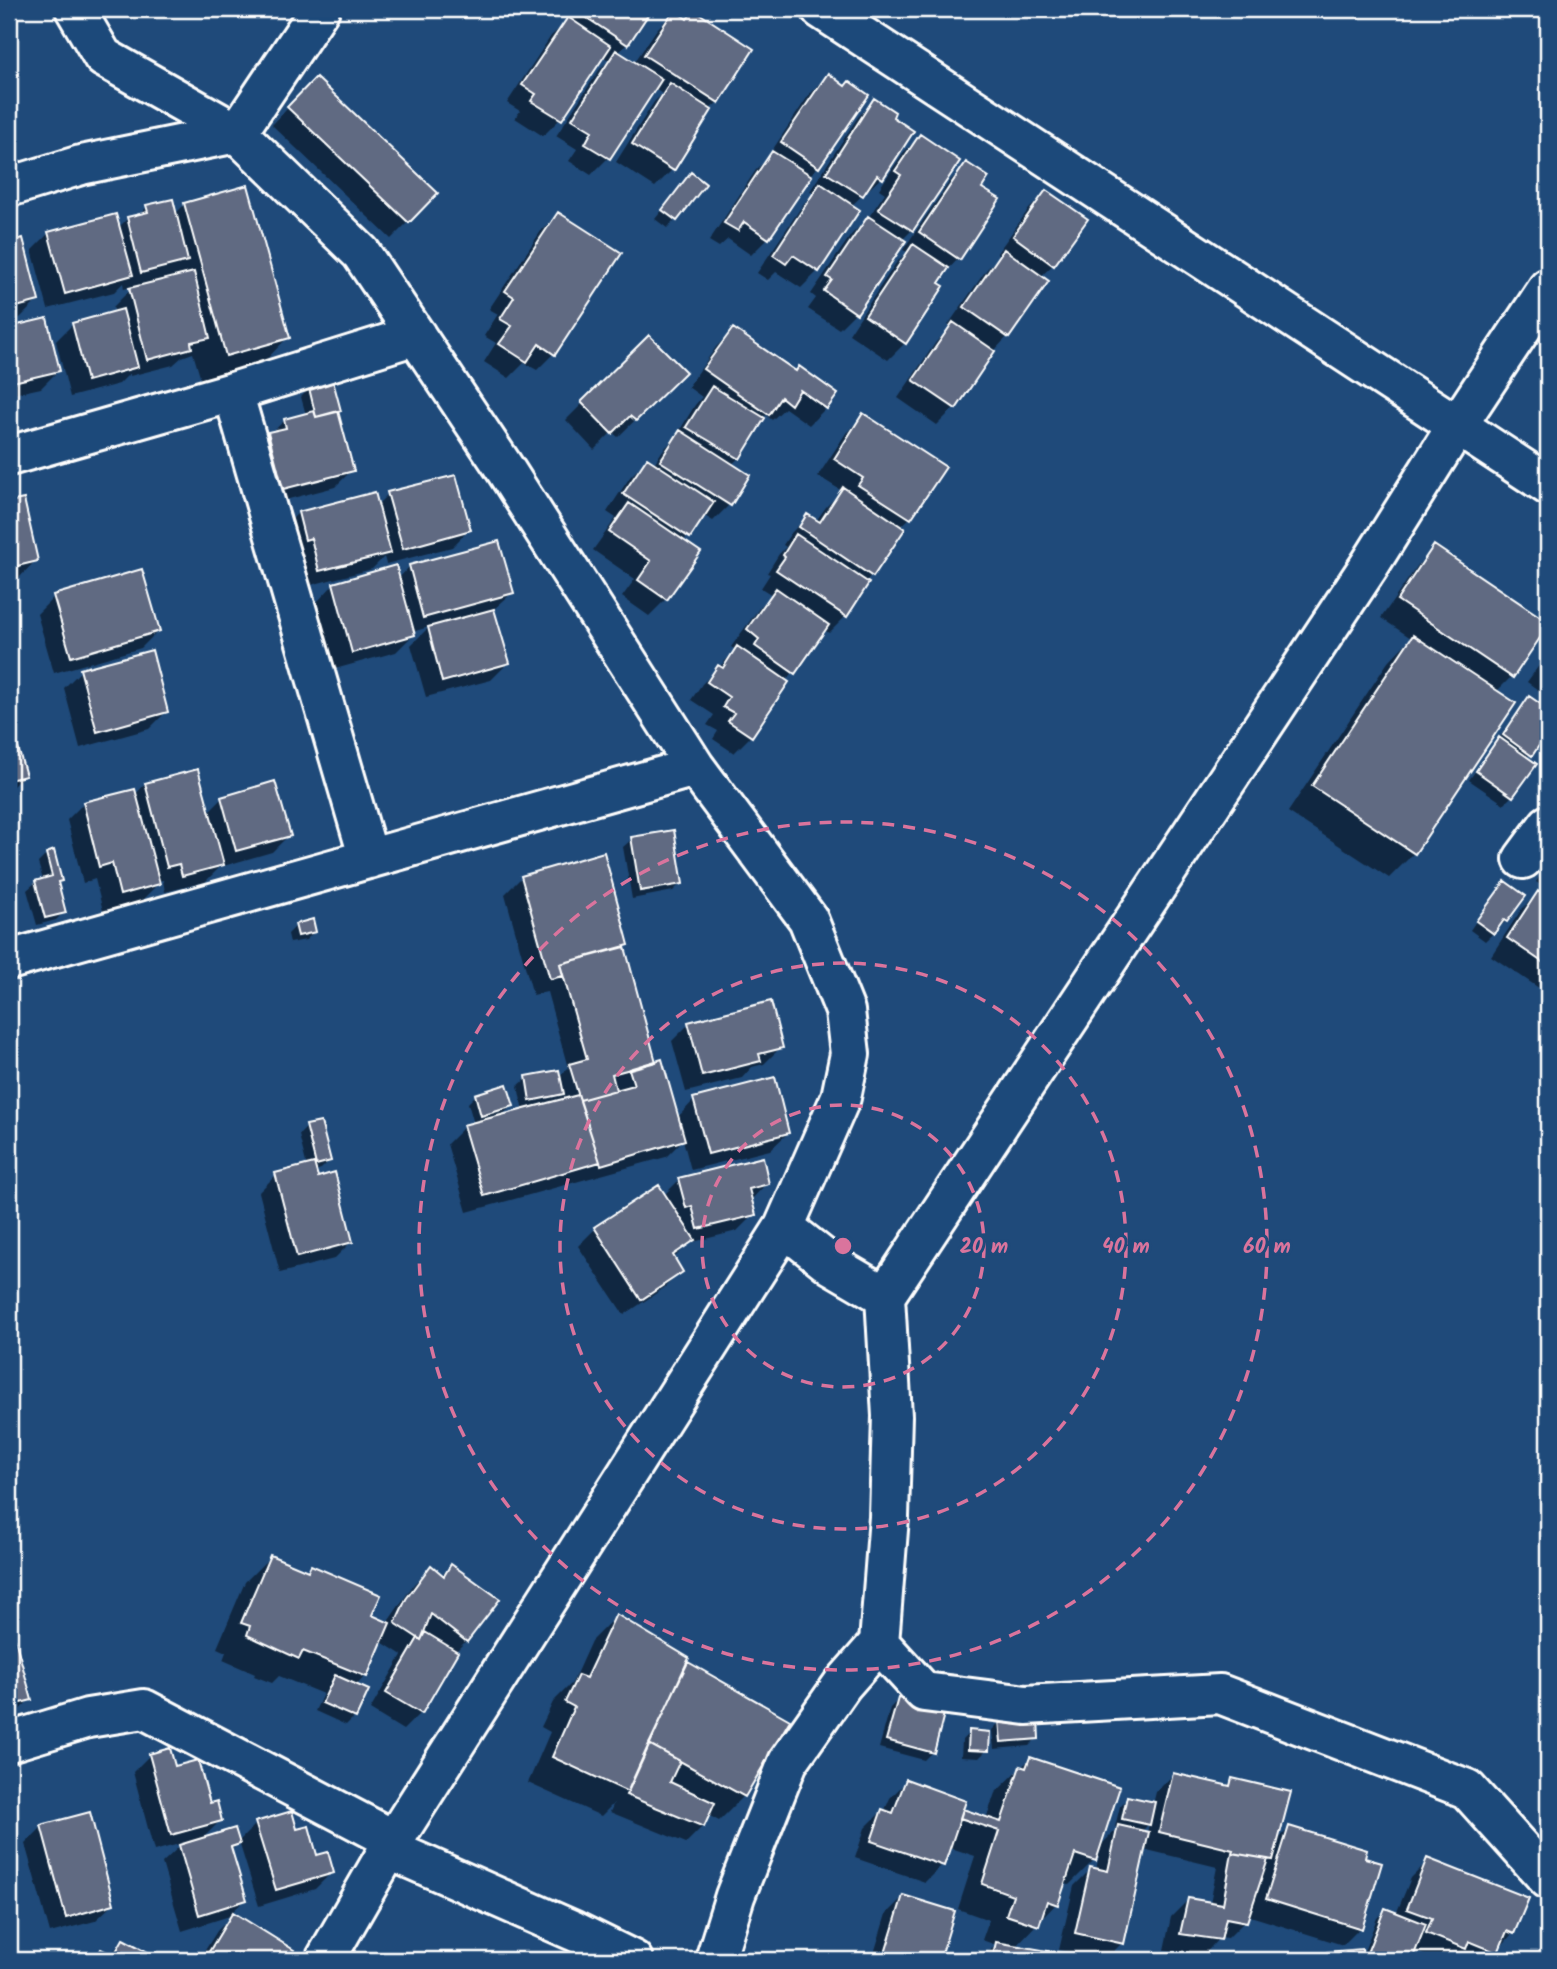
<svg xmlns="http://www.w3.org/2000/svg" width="1557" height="1969" viewBox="0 0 1557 1969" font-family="Kalam,sans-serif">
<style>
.shadow{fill:#0007;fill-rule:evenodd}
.building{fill:#606a82;stroke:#fff;stroke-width:2}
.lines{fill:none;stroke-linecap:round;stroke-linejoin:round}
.minor-casing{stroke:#fff;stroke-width:44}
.minor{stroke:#1f4a7a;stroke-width:38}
.ring{fill:none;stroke:#da749d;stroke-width:3.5;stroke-dasharray:12 9}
.centre{fill:#da749d;stroke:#1f4a7a;stroke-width:3.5}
.ring-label{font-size:21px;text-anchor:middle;font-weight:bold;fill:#da749d;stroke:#1f4a7a;stroke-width:6;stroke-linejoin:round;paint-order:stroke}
</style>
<rect width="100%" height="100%" fill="#1f4a7a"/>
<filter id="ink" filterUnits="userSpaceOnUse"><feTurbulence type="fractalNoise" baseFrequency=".0143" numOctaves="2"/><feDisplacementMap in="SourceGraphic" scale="14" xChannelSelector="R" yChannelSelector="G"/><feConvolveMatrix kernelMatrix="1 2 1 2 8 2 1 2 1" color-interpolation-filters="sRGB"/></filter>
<g filter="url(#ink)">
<path class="shadow" d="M576 9H650L627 44 618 53 634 63 657 29 674 12 686 20 694 12 718 102 709 110 672 170 655 187 616 162 654 102 662 94 654 88 608 158 591 175 569 161 577 149 556 136 600 69 609 60 602 56 560 119 543 136 515 118 520 111 507 103 551 36 569 20Z
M828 75 818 167 809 176 768 238 751 255 728 239 719 247 709 241 756 170 765 161 811 92Z
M299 96 408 222 391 239 272 125Z
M875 100 882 177 851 206 818 271 801 288 776 272 768 280 757 273 804 203 814 193 810 191 858 117Z
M920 136 912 230 902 240 856 312 839 329 808 309 816 298 811 294 851 235 868 218 885 193 879 189 903 153Z
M967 164 959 258 942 276 905 343 888 360 849 334 896 263 907 252 903 250 950 181Z
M691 175 675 220 667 228 655 219Z
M247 188 288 337 263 363 201 380 193 353 182 357 173 365 130 376V373L119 384 70 397 56 341 73 324 115 313 113 307 134 286 124 289 123 283 114 292 48 309 32 250 49 233 118 228 128 218 138 216 147 207 175 214 184 205Z
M1046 192 1053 265 1040 277 1047 282 1007 337 994 351 954 408 937 425 898 398 936 342 951 327 948 325 987 269 1000 256 997 253 1029 209Z
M558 214 554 353 537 370 524 363 509 378 484 362 496 343 484 336 498 314 489 309 541 231Z
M22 241 37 301 20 318 9 321V244Z
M46 320 58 371 41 388 9 395V329Z
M733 330 826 408 809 425 785 408 772 420 766 415 762 419 739 458 731 465 730 504 713 521 703 515 683 542 666 599 649 616 622 597 635 579 593 550 616 518 607 512 630 477 647 460 653 465 663 450 675 438 695 405 702 397 688 387 716 347Z
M649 337 684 372 618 437 612 432 594 450 566 420Z
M309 389 337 412 352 470 335 487 266 505 252 451 285 420 306 415 301 397Z
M863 416 910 518 900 527 846 616 829 633 824 630 793 673 785 681 751 736 734 753 713 739 718 731 707 725 714 715 691 700 702 684 736 650 731 647 760 607 772 595 761 588 770 574 767 573 779 554 786 547 783 545 791 533 808 516 816 521 826 507 842 491 818 476 846 433Z
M388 494 469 530 452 547 386 564 384 557 372 569 303 587 281 530 298 513 377 505Z
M22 501 36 560 19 578 9 580V504Z
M1435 548 1548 624 1511 677 1496 692 1514 704 1414 853 1389 878 1288 812 1388 662 1411 638 1381 618 1418 565Z
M409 567 512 593 493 610 508 663 491 680 426 697 411 645 429 627 412 632 413 635 396 652 335 669 317 602 334 584 398 579Z
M54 597 158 631 141 648 54 673 37 614Z
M1548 653V697L1527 682Z
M81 671 166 712 149 729 80 748 64 688Z
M1530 698 1548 711V729L1526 759 1512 796 1504 804 1469 780 1522 706Z
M9 721 24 775 9 790Z
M145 784 208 812 222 798 289 835 272 852 220 867 205 882 165 892 163 880 157 881 158 884 141 901 103 911 95 879 83 883 67 820 84 803 135 795Z
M632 839 681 883 673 891 632 899 623 847Z
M47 854 60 880 57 883 64 912 56 920 37 925 27 890 36 882 43 880 38 863Z
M1548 864V890L1536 882Z
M522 877 627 945 623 948 655 1064 677 1118 694 1100 788 1133 770 1150 691 1170 683 1140 666 1157 467 1212 447 1144 464 1127 474 1124 468 1103 476 1095 512 1106 500 1117 523 1111 518 1086 527 1078 559 1077 568 1068 547 992 533 995 505 894Z
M1505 883 1523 896 1506 921 1485 941 1470 930 1497 891Z
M1538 893 1548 900V984L1542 990 1491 956 1521 910Z
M296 926 314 932 306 940 290 943 288 934Z
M689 1024 781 1047 764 1064 752 1067 742 1078 686 1092 672 1041Z
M307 1127 329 1161 321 1169 314 1171 351 1242 334 1259 280 1273 259 1192 276 1175 307 1167 299 1135Z
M679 1180 767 1183 751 1200 754 1214 737 1231 689 1243 673 1259 681 1271 664 1288 624 1315 578 1246 595 1229 659 1187 664 1195Z
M270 1557 306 1572 311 1567 370 1616 387 1623 414 1584 431 1567 441 1576 451 1566 466 1641 455 1652 420 1713 403 1730 370 1710 402 1655 380 1641 365 1676 356 1686 354 1717 346 1725 315 1711 323 1694 279 1676 272 1683 254 1676 255 1674 223 1660 226 1652 217 1648 245 1582Z
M616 1616 685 1662 787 1721 744 1796 719 1821 708 1815 703 1826 686 1843 610 1812 614 1803 601 1816 528 1783 550 1732 541 1727 553 1702 572 1683 591 1641Z
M9 1635 30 1699 9 1721Z
M898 1700 932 1752 924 1760 879 1748 890 1708Z
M1000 1722 1037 1738 1029 1746 994 1749 992 1730Z
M970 1732 987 1750 979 1758 961 1757 962 1740Z
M150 1755 174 1768 208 1805 220 1821 201 1840 238 1842 256 1824 296 1831 316 1858 332 1872 315 1889 259 1906 239 1842 231 1851 245 1900 231 1913 292 1950 286 1960H199L217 1931 233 1915 182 1931 162 1863 183 1843 154 1851 133 1772Z
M1030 1759 1094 1860 1069 1885 1063 1883 1056 1904 1015 1947 1069 1957V1960H980L996 1945 982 1940 989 1920 958 1909 975 1856 948 1847 942 1865 925 1882 855 1858 865 1828 882 1811 884 1812 890 1798 907 1781 961 1810 986 1819 995 1793Z
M1173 1775 1226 1787 1233 1780 1276 1842 1289 1828 1360 1928 1343 1945 1247 1915 1245 1921 1228 1938 1220 1937 1203 1956 1164 1950 1171 1917 1188 1900 1210 1903 1217 1867 1143 1849 1122 1943 1105 1960 1059 1950 1074 1886 1091 1869 1096 1870 1101 1845 1118 1828 1115 1827 1120 1806 1128 1798 1153 1804 1156 1792ZM1149 1824 1147 1833 1141 1832Z
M42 1827 113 1904 95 1921 50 1933 25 1844Z
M1428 1861 1513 1933 1489 1960 1454 1959 1452 1960H1436L1414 1951 1410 1960H1321L1328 1953 1361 1959 1377 1918 1386 1910 1396 1914 1411 1878Z
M903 1897 953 1912 938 1960H872L886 1914Z
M123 1941 160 1960H93L102 1951 109 1955Z"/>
<path class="building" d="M580 9H652L628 45 578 12Z
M674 10 687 19 694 10 754 49 719 103 644 55Z
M568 17 611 46 562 120 531 101 536 94 522 85Z
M616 50 662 79 610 159 585 144 592 131 572 119Z
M828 73 845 86 849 81 869 95 819 168 781 142Z
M316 77 438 193 409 223 287 107Z
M670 83 712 110 674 171 632 144Z
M874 98 895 112 893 117 914 131 883 179 877 175 863 196 826 173Z
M920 134 960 161 913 231 878 209 901 175 895 171Z
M772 151 812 176 769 239 744 222 738 231 724 223Z
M966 162 989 177 982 188 1000 199 960 260 919 232Z
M691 172 706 184 677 221 662 210Z
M820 183 860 210 819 272 793 255 786 264 773 255Z
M248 185 290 338 226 356 184 203Z
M1046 190 1088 219 1054 266 1013 236Z
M173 199 188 261 141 273 127 217 148 212 146 205Z
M558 212 622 253 555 355 539 344 527 362 499 344 512 326 500 319 514 297 505 291Z
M116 214 133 275 65 294 48 232Z
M868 216 906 241 857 314 824 291 832 280 827 277Z
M23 238 39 301 9 309V242Z
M913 244 949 268 939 283 944 286 906 344 865 316Z
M1004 249 1049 281 1009 338 964 307Z
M194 272 210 338 191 342 192 348 147 360 129 288Z
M123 309 138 367 87 381 72 323Z
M47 318 60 371 9 383V327Z
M953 322 995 351 956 409 913 380Z
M733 328 796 371 799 366 838 394 827 409 800 390 791 405 781 397 769 415 703 369Z
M649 335 686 372 636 421 630 416 612 434 581 402Z
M333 381 341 411 316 417 309 388Z
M712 386 765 418 740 459 686 427Z
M314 411 316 417 338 411 354 471 283 489 268 432 286 428 284 419Z
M863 413 946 467 911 519 858 485 863 478 834 459Z
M680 430 750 475 731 506 660 461Z
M647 458 714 502 690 538 623 494Z
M456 475 471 530 403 549 387 492Z
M843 487 905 529 873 577 799 527 807 514 820 522Z
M375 492 391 553 319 571 311 538 305 540 298 512Z
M24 499 38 561 9 568V502Z
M629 503 701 552 667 600 638 580 651 561 609 532Z
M796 534 869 583 847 617 776 570 785 557 783 555Z
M499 541 514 593 423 618 409 565Z
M1434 545 1548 622V626L1513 678 1397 600Z
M396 565 415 635 352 653 333 583Z
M142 569 160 631 71 657 53 595Z
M776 588 829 625 795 674 755 646 759 639 747 629Z
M494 609 510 663 442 682 428 627Z
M1413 635 1516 703 1415 854 1312 786Z
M737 646 789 682 752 737 728 721 734 713 723 707 729 697 707 682 718 665 723 668Z
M152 650 168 712 97 732 80 669Z
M1529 696 1548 709V732L1532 756 1503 735Z
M10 719 26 776 9 780V720Z
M1499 737 1537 764 1513 797 1476 771Z
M198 769 224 865 182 876 179 864 167 867 145 783Z
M275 781 291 836 236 851 221 797Z
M135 789 160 884 120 895 112 863 99 867 83 802Z
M674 830 683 884 640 891 631 837Z
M54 850 62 881 58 882 66 913 45 918 35 881 52 876 46 853Z
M604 852 629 945 560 964 563 976 550 979 521 876Z
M1505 881 1526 896 1507 922 1504 920 1494 934 1476 921Z
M1538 891 1548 898V966L1507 938Z
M313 919 316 932 298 936 295 924Z
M625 947 656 1062 612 1074 616 1090 580 1100 569 1064 587 1059 560 964Z
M771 1001 783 1048 759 1054 761 1061 702 1076 688 1022Z
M662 1059 685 1140 601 1165 580 1100 634 1085 629 1069Z
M559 1070 564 1094 530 1101 526 1076Z
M775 1077 789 1133 708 1154 693 1098Z
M507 1084 514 1106 481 1116 475 1094Z
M578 1095 600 1162 484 1196 463 1125Z
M321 1122 331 1161 316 1165 306 1125Z
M763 1157 769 1184 749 1189 756 1215 698 1229 692 1206 686 1208 678 1178Z
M314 1163 318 1177 335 1172 353 1242 297 1257 275 1173Z
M659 1185 695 1240 673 1255 683 1272 641 1300 594 1227Z
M270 1555 308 1571 311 1565 381 1595 372 1615 390 1623 367 1677 303 1651 299 1659 247 1635 250 1626 241 1623Z
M451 1564 500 1599 467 1642 431 1614 421 1640 395 1623 406 1599 431 1565 444 1576Z
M616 1614 689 1658 628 1792 552 1757 574 1707 565 1702 578 1675 586 1678Z
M10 1632 12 1639H15L32 1700 9 1706V1633Z
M425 1632 458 1652 422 1714 386 1693 418 1638 421 1640Z
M688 1662 790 1720 745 1797 649 1744Z
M335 1675 369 1690 356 1718 322 1703Z
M898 1698 945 1710 934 1753 886 1740Z
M1038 1718 1039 1739 1001 1742 999 1720Z
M969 1730 990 1732 989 1751 968 1750Z
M649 1744 680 1761 670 1782 715 1803 704 1827 626 1795Z
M170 1748 175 1766 198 1760 210 1803 217 1801 222 1821 171 1835 149 1754Z
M1030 1757 1120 1787 1096 1861 1075 1854 1058 1905 1047 1901 1039 1926 1006 1915 1013 1895 982 1884 999 1831 960 1818 963 1809 1001 1822 1020 1766 1026 1768Z
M1173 1773 1230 1786 1232 1778 1291 1792 1273 1860 1232 1853 1233 1850 1159 1832Z
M906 1779 966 1801 944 1866 871 1841 882 1809 893 1813Z
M1127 1796 1155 1802 1150 1825 1122 1819Z
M292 1811 297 1829 309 1826 317 1855 328 1852 334 1873 276 1890 255 1822Z
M90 1812 114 1904 66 1918 41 1825Z
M1118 1825 1149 1832 1124 1944 1075 1933 1090 1867 1108 1871Z
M1289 1826 1367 1850 1365 1858 1382 1863 1362 1929 1266 1899Z
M235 1828 240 1844 231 1847 247 1900 199 1915 179 1845Z
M1232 1853 1268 1859 1247 1922 1226 1918 1221 1940 1180 1934 1188 1898 1223 1904Z
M1427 1858 1529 1898 1514 1934 1507 1931 1498 1953 1469 1941 1466 1949 1426 1933 1432 1918 1407 1909Z
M903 1895 955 1911 940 1960H883Z
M1385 1908 1426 1924 1412 1960H1386L1367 1953Z
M233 1912 294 1950 288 1960H204Z
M123 1939 163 1960H95L101 1949 114 1955Z
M996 1942 1071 1955 1070 1960H992Z
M1362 1949 1363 1960H1328L1327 1952Z"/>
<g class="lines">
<g class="minor-casing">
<path id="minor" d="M75 9 103 57 237 133 361 253 503 466 695 767 808 919 845 1011 850 1054 841 1097 784 1227 394 1840 325 1960
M821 9 1548 485
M9 187 81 165 237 133 320 9
M233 392 416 335
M9 456 233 392 369 859
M1523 859 1548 825
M9 960 695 767
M784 1227 832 1265 885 1296
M879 1643 924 1692 1026 1705 1220 1694 1467 1789 1548 1879
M9 1742 88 1718 144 1709 394 1840
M388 1849 574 1931 633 1960
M715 1960 735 1896 788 1762 842 1685 879 1643 889 1517 892 1416 885 1296 1369 566 1458 424 1548 288"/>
</g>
<use href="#minor" class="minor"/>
</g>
</g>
<g class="ring">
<circle cx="843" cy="1246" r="141"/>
<circle cx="843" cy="1246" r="283"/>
<circle cx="843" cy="1246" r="424"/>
</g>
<circle cx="843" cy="1246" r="10" class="centre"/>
<g class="ring-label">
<text x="984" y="1253">20 m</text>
<text x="1126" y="1253">40 m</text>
<text x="1267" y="1253">60 m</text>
</g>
<rect width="1557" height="1969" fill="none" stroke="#1f4a7a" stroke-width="35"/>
<rect x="18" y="18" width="1522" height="1934" fill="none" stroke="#fff" stroke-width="2.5" filter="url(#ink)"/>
</svg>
